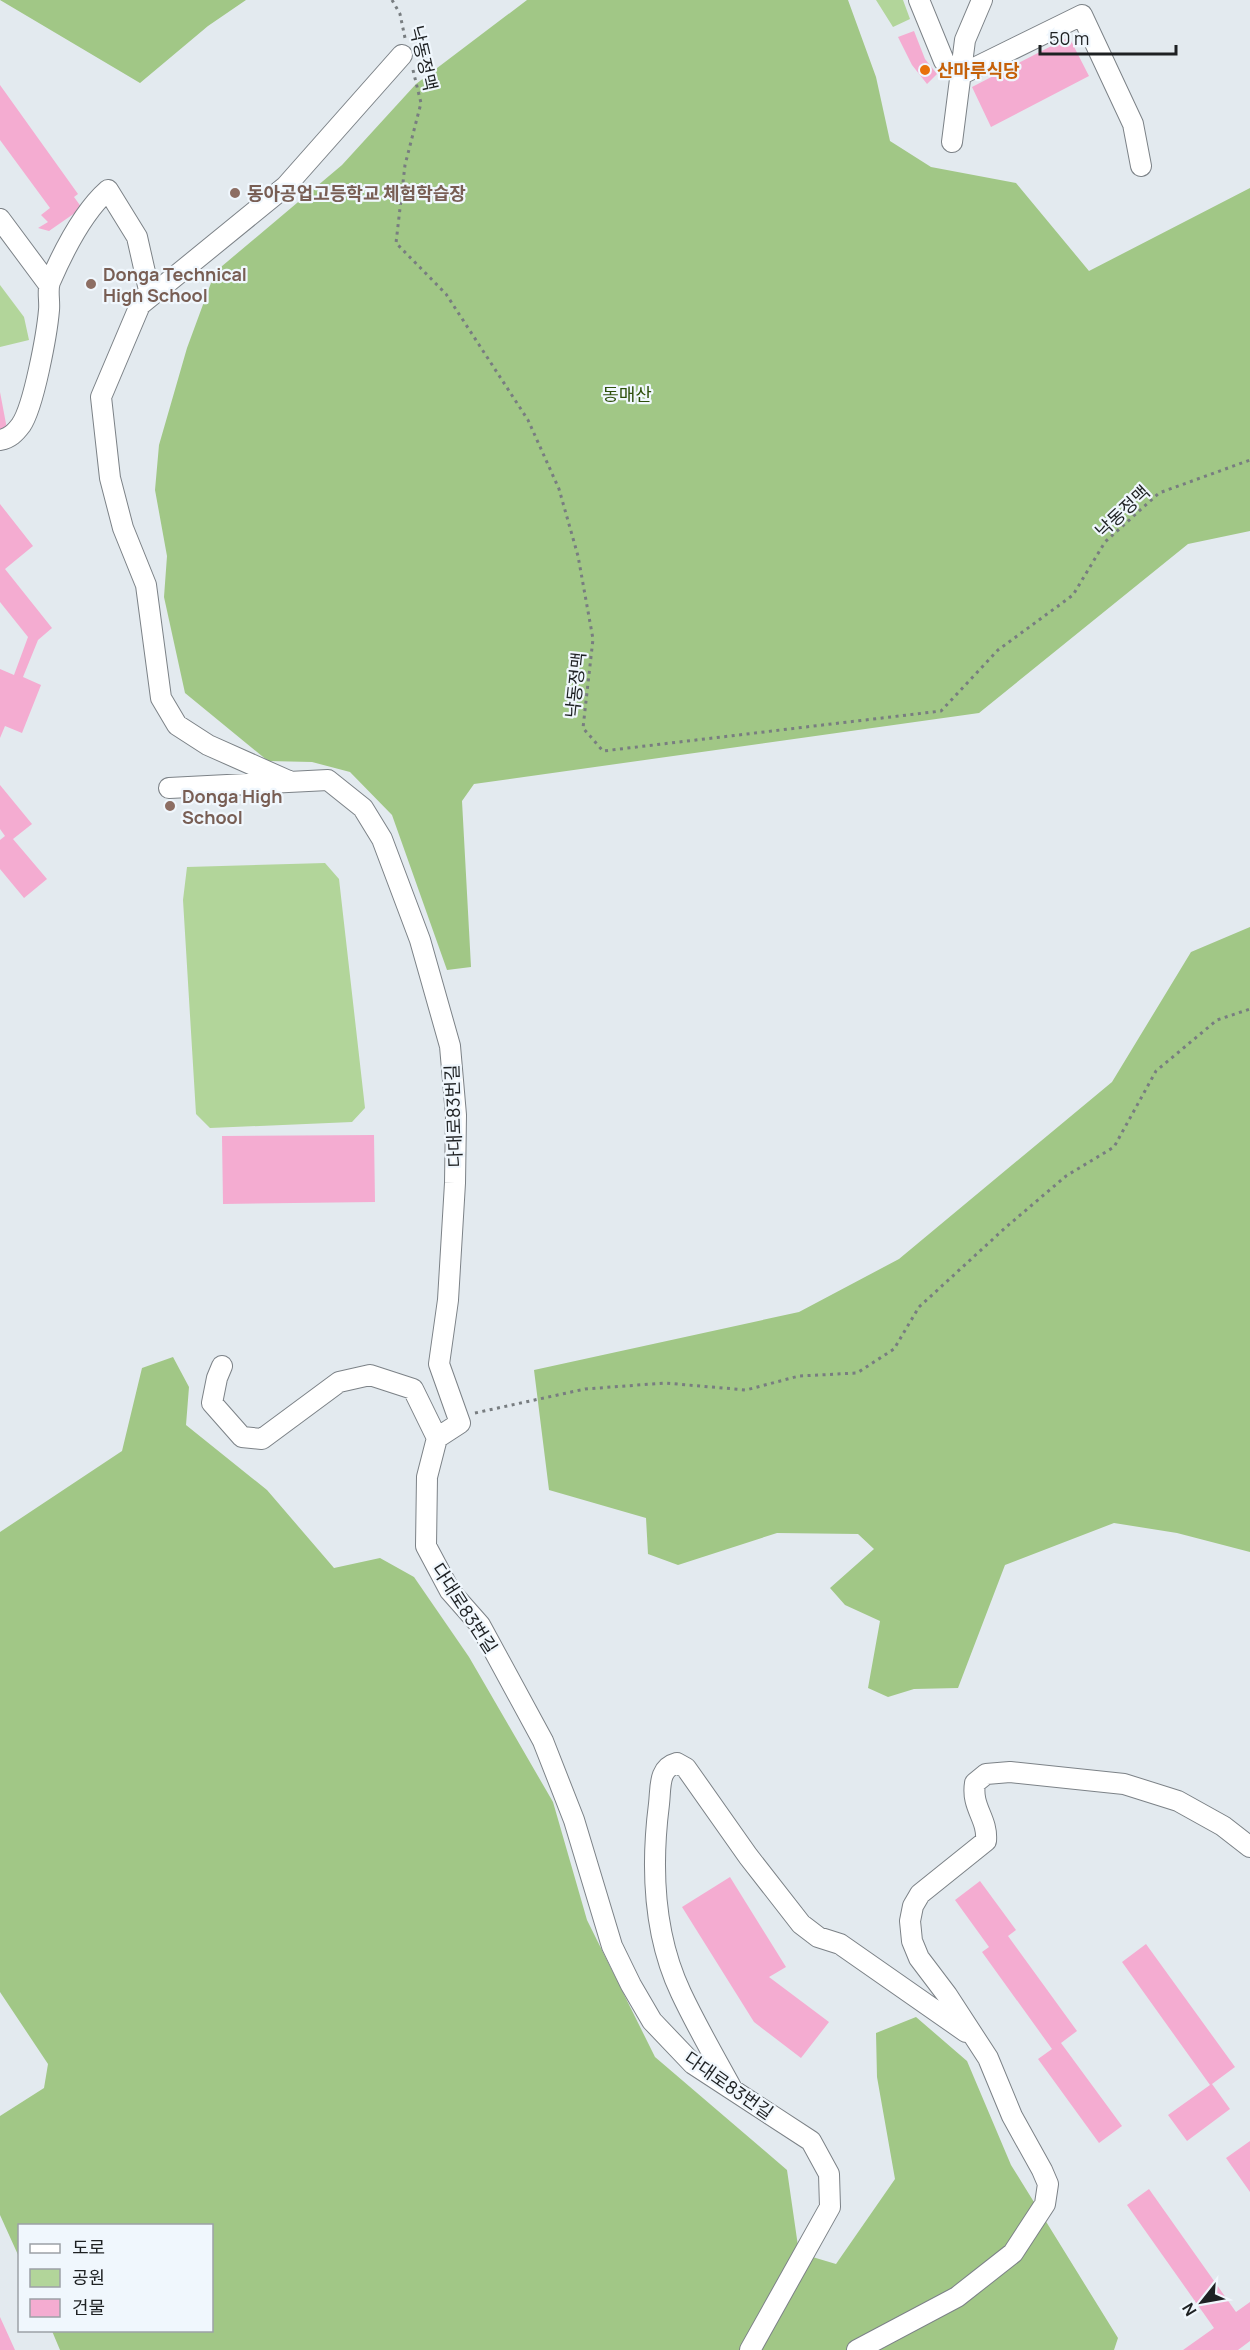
<svg xmlns="http://www.w3.org/2000/svg" width="1250" height="2350" viewBox="0 0 1250 2350" font-family="Manrope,'Noto Sans KR',sans-serif">
<style>
.green{fill:#b2d59a}
.forest{fill:#a1c786}
.building{fill:#f4acd1}
.lines{fill:none;stroke-linecap:round;stroke-linejoin:round}
.minor-casing{stroke:#7c8287;stroke-width:22}
.path{stroke:#787d80;stroke-width:3;stroke-dasharray:3 4.5;stroke-linecap:butt}
.minor{stroke:#fff;stroke-width:20}
.food-dot{fill:#e8710a;stroke:#f0f7fd;stroke-width:2}
.education-dot{fill:#8d6e63;stroke:#f0f7fd;stroke-width:2}
.labels{text-anchor:middle;dominant-baseline:central;stroke-width:4.5;stroke-linejoin:round;paint-order:stroke}
.street-label{font-size:18px;fill:#1e2123;stroke:#f0f7fd}
.food-label{font-size:18px;font-weight:bold;fill:#c56008;stroke:#f0f7fd;text-anchor:start}
.education-label{font-size:18px;font-weight:bold;fill:#785e54;stroke:#f0f7fd;text-anchor:start}
.park-label{font-size:18px;fill:#2d4f0b;stroke:#f0f7fd}
</style>
<rect width="100%" height="100%" fill="#e3eaef"/>
<path class="green" d="M876 0H903L910 19 893 27Z
M0 285 24 317 29 340 0 347Z
M325 863 339 879 365 1108 352 1122 210 1128 196 1114 183 900 187 867Z"/>
<path class="forest" d="M0 0H246L208 26 140 83Z
M527 0H848L876 77 890 141 931 167 1016 183 1089 271 1250 188V531L1188 544 979 713 474 784 462 801 471 967 447 970 392 815 350 772 312 762 268 761 185 693 164 597 167 556 155 490 159 445 187 348 215 272 342 165 416 84Z
M1250 927V1552L1177 1533 1114 1523 1005 1565 958 1688 914 1689 888 1697 868 1688 880 1621 845 1605 830 1588 874 1549 858 1534 777 1533 678 1565 648 1554 646 1518 549 1490 534 1370 799 1312 899 1259 1112 1082 1191 952Z
M173 1357 189 1387 186 1425 267 1490 334 1568 380 1558 414 1577 469 1657 553 1802 587 1920 655 2057 787 2170 799 2253 836 2264 895 2179 877 2077 876 2033 916 2017 967 2061 1011 2165 1118 2338 1114 2350H60L52 2331 212 2330V2226H20L19 2257 0 2215V2116L44 2088 48 2064 0 1992V1532L122 1451 142 1368Z"/>
<path class="building" d="M914 31 925 59 937 74 927 84 912 65 898 37Z
M1069 37 1089 76 991 127 972 87Z
M0 85 78 194 74 197 82 208 49 231 38 228 48 222 41 215 50 208 0 140Z
M0 392 7 429 0 430Z
M0 504 33 546 5 569 52 628 38 640 23 677 41 685 22 733 5 726 0 738V669L14 675 28 637 0 602Z
M0 785 32 824 13 839 47 879 24 898 0 869V840L5 836 0 829Z
M374 1135 375 1202 223 1204 222 1136Z
M730 1877 786 1967 769 1977 829 2022 801 2058 754 2022 682 1907Z
M980 1881 1016 1930 1008 1936 1077 2031 1061 2043 1122 2126 1099 2143 1038 2059 1052 2049 982 1952 989 1947 955 1900Z
M1146 1944 1235 2067 1212 2084 1230 2109 1187 2141 1168 2115 1210 2085 1122 1962Z
M1250 2141V2192L1226 2158Z
M1149 2189 1236 2312 1250 2302V2341L1238 2350H1183L1214 2328 1127 2205Z
M0 2317 15 2350H0Z"/>
<g class="lines">
<g class="minor-casing">
<path id="minor" d="M919 0 944 61 960 75
M960 75 1082 15 1133 124 1141 166
M952 142 965 40 982 0
M0 219 49 285
M0 440C10 438 15 433 21 425 34 406 47 333 49 310 50 301 47 290 50 282 63 252 84 211 108 190L137 237 149 290 140 305
M291 782 208 745 177 725 161 698 146 585 123 528 110 478 101 397 140 305 286 186 402 55
M169 788 328 780 363 808 382 839 420 940 450 1046 456 1115 455 1183 448 1300 439 1364 460 1423 437 1438
M222 1366 217 1378 212 1403 242 1437 262 1439 339 1382 370 1375 413 1389 437 1438 427 1477 426 1546 450 1591 480 1625 543 1741 574 1820 612 1946 631 1985 652 2021 693 2064 811 2141 829 2174 830 2207 750 2350
M731 2087C714 2056 696 2025 681 1993 654 1936 651 1867 659 1804 661 1787 658 1768 677 1763L686 1768 748 1856 801 1924 818 1937 840 1944 966 2032
M857 2350 957 2297 1013 2253 1045 2204 1048 2184 1042 2170 1012 2116 988 2058 947 1995 919 1958 912 1941 910 1921 913 1906 920 1894 986 1841C988 1818 971 1808 975 1783L986 1774 1010 1772 1124 1784 1178 1801 1223 1826 1250 1847"/>
</g>
<path class="path" d="M392 0 400 14 405 38
M413 70 421 103 405 165 396 243 446 294 528 420 559 489 578 556 593 639 583 728 603 751 941 711 998 650 1073 595 1105 542 1159 493 1250 460
M475 1413 585 1389 665 1383 746 1390 799 1376 857 1373 894 1349 919 1307 1005 1228 1066 1176 1114 1147 1156 1071 1217 1020 1250 1009"/>
<use href="#minor" class="minor"/>
</g>
<circle class="food-dot" cx="925" cy="70" r="6"/>
<g class="education-dot">
<circle cx="235" cy="193" r="6"/>
<circle cx="91" cy="284" r="6"/>
<circle cx="170" cy="806" r="6"/>
</g>
<g class="labels">
<g class="street-label">
<text transform="translate(424 58) rotate(77)">낙동정맥</text>
<text transform="translate(1122 511) rotate(-43)">낙동정맥</text>
<text transform="translate(575 685) rotate(-84)">낙동정맥</text>
<text transform="translate(453 1116) rotate(-92)">다대로83번길</text>
<text transform="translate(465 1608) rotate(57)">다대로83번길</text>
<text transform="translate(729 2085) rotate(35)">다대로83번길</text>
</g>
<g class="food-label">
<text x="937" y="70">산마루식당</text>
</g>
<g class="education-label">
<text x="247" y="193">동아공업고등학교 체험학습장</text>
<text x="103" y="274">Donga Technical<tspan x="103" dy="21">High School</tspan></text>
<text x="182" y="796">Donga High<tspan x="182" dy="21">School</tspan></text>
</g>
<g class="park-label">
<text x="627" y="394">동매산</text>
</g>
</g>
<rect x="18" y="2224" width="195" height="108" fill="#f0f7fd" stroke="#9ca1a6" stroke-width="1.5"/>
<rect x="30" y="2244" width="30" height="9" fill="#ffffff" stroke="#9ca1a6" stroke-width="1.5"/>
<text x="72" y="2254" font-size="18" fill="#1e2123">도로</text>
<rect x="30" y="2269" width="30" height="18" fill="#b2d59a" stroke="#9ca1a6" stroke-width="1.5"/>
<text x="72" y="2284" font-size="18" fill="#1e2123">공원</text>
<rect x="30" y="2299" width="30" height="18" fill="#f4acd1" stroke="#9ca1a6" stroke-width="1.5"/>
<text x="72" y="2314" font-size="18" fill="#1e2123">건물</text>
<g transform="translate(1202 2302) rotate(239)" stroke="#f0f7fd" stroke-width="4.5" paint-order="stroke">
<path d="M0-4.5L10 22L0 15L-10 22Z" fill="#1e2123"/>
<text y="-9" font-size="16" font-weight="bold" text-anchor="middle" fill="#1e2123">N</text>
</g>
<path d="M1040 45v9h136v-9" fill="none" stroke="#1e2123" stroke-width="3"/>
<text x="1049" y="45" font-size="18" fill="#1e2123" stroke="#f0f7fd" stroke-width="4.5" paint-order="stroke">50 m</text>
</svg>
